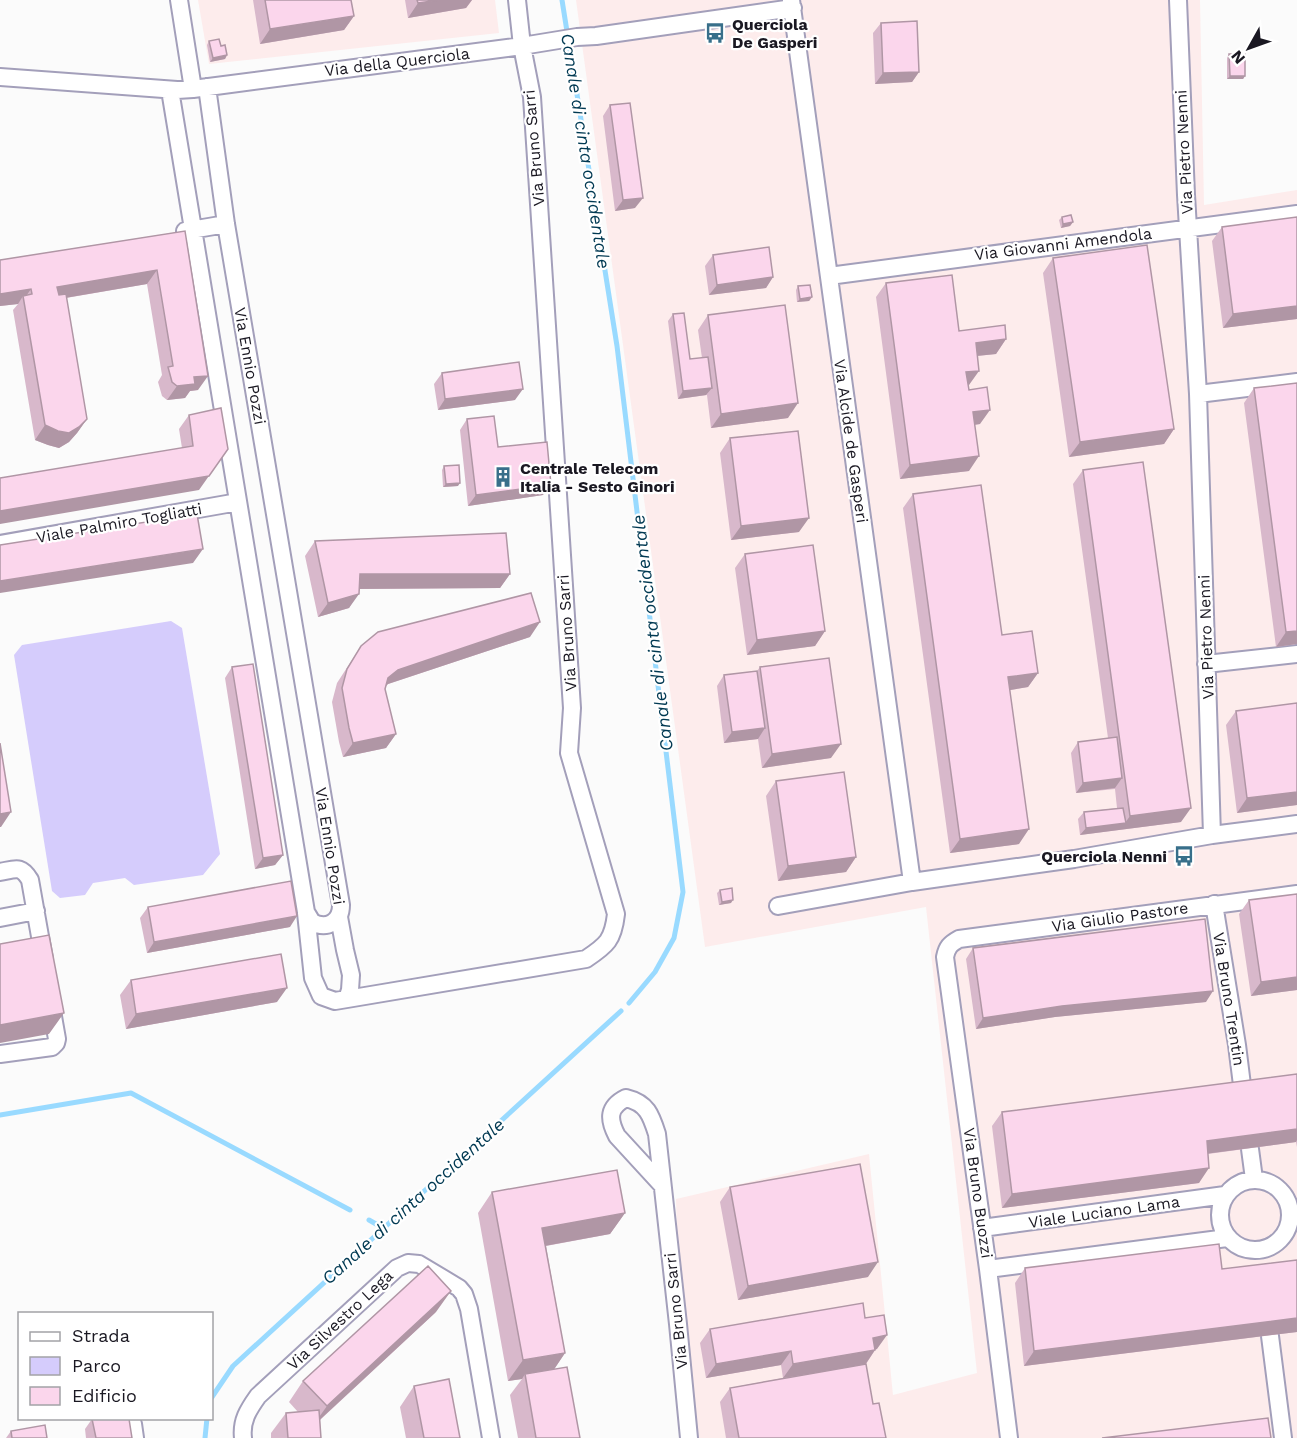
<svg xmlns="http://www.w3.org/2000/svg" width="1297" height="1438" viewBox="0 0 1297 1438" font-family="'Work Sans',sans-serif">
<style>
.industrial{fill:#fdecec}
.green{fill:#d5ccfc}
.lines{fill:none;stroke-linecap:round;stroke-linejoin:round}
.stream{stroke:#99daff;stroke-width:5}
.minor-casing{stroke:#a39fba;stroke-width:20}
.minor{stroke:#fff;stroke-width:16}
.wall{fill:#d8b8cb}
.shaded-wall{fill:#b096a5}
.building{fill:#fbd6ec;stroke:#b096a5;stroke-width:1.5}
.labels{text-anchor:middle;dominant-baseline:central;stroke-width:4.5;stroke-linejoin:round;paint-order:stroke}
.poi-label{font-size:16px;font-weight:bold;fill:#1a1822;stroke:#fff;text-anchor:start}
.street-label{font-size:16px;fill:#1a1822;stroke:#fff}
.water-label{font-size:18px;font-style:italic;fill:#003952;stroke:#fff}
</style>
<rect width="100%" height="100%" fill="#fbfbfb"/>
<path class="industrial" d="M198 0H495L499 33 209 64Z
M576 0H1200L1204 205 1297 190V1438H682L676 1199 869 1154 893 1395 977 1373 926 907 705 947Z"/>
<path class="green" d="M171 621 182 628 220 854 203 875 134 885 125 878 93 883 85 895 60 898 52 891 14 655 22 645Z"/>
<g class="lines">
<path class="stream" d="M562 0 617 346 683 892 674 938 655 972 629 1003
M0 1115 131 1093 350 1210
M369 1220 383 1228
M212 1397 233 1366 621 1011
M205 1438 207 1418"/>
<g class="minor-casing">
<path id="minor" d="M179 0 193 89
M791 0 912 882
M1178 0 1186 195 1198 394 1212 835
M0 77 177 90 193 89 522 46 577 37 596 36 793 8
M170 90 306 912 312 922C327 930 341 922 341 905L226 224 207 87
M185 231 226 224
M829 276 1297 214
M1198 394 1297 382
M0 544 238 502
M1206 664 1297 654
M0 872C16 869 21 865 30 880L44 959
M1214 904 1237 1045 1243 1093
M778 906 912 882 1074 859 1212 835 1297 824
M306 913 313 978 321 996 335 1001 347 999 350 990 351 975 345 950 339 917
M0 918 36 911
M347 999 586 959C607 945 613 940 616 914L569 753 572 708 532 97 522 46 517 0
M0 1054 52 1047 56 1043 57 1039 51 1005
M1250 1149 1254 1179
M1220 1215a35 35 0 1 1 70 0a35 35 0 1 1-70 0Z
M662 1185 617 1136C608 1119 608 1107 626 1098 647 1103 651 1115 657 1134L678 1324 689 1438
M982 1228 1225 1195
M988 1269 1227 1238
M1270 1336 1283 1438
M133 1424 135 1438
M243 1438C241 1421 248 1410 258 1396L397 1268 408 1263 419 1264 459 1288 464 1294 469 1309 491 1438
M1009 1438 988 1269 945 957C947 947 950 944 959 939L1297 894"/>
</g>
<use href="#minor" class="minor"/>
</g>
<path class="wall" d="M253 0H351L354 16 344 30 260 44Z
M405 0H472L466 8 408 18Z
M881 23 919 72 912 82 875 84 873 33Z
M209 41 221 46 227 55 225 59 210 62 207 45Z
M1229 54 1245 76 1243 79H1227V58Z
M610 105 635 208 615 211 603 116Z
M1062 217 1073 222 1070 226 1061 228 1059 220Z
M1297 217V319L1223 328 1212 241 1222 227Z
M185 231 198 390 190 391 185 398 167 400 162 396 158 382 162 375 147 284 66 298 87 419 77 433 69 442 59 448 48 445 35 440 13 310 18 304 0 306V260Z
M713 255 773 277 766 288 709 295 705 266Z
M1053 258 1174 429 1164 444 1069 457 1043 273Z
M886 283 959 331 1006 339 996 354 977 356 969 385H968L969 390 980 424 975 425 969 471 900 479 876 297Z
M798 286 812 297 809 301 797 302 796 290Z
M673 314 690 359 702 358 698 330 708 315 788 418 711 428 707 395 678 399 668 321Z
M442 373 515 400 438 410 434 384Z
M1297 383V644L1276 647 1244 403 1254 388Z
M189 415 199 490 182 448 179 429Z
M467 419 498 447 543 495 468 506 460 430Z
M730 438 799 532 731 540 720 453Z
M444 466 458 486 443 487 442 470Z
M1083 470 1181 822 1080 835 1078 819 1084 812 1117 808 1115 789 1076 793 1071 753 1078 742 1108 738 1073 484Z
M913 494 1002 635 1038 673 1028 687 1010 690 1019 844 950 853 903 508Z
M315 541 510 574 500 588 360 589 349 608 318 617 305 556Z
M745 554 825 631 815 646 747 655 735 568Z
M530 637 388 684 386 686 385 689 396 734 386 748 343 757 339 742 332 702 337 683 361 646Z
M232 667 283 855 275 865 255 869 225 678Z
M760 667 831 758 762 768 758 739 724 743 717 686 724 675 757 671Z
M1297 703V805L1237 813 1226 725 1236 711Z
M776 781 856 857 846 872 778 881 766 796Z
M720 890 731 903 719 905 717 893Z
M1297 894V990L1251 996 1239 914 1249 900Z
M148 907 290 927 147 953 140 918Z
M973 948 1206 1002 1055 1017 976 1029 966 959Z
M131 980 277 1002 126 1029 120 995Z
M1297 1074V1147L1296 1142 1208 1154 1199 1183 1002 1208 992 1126 1002 1112Z
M730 1187 868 1277 738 1300 720 1202Z
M492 1192 625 1213 610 1234 546 1246 565 1353 554 1369 580 1438H518L510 1395 522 1379 508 1381 478 1213Z
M1297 1260V1332L1024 1366 1015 1283 1025 1268 1222 1269Z
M436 1312 320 1420 321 1438H271V1433L286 1413 298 1412 289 1402 303 1381Z
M865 1318 877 1349 875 1350 866 1364 873 1404 886 1438H726L720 1402 730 1388 783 1378 781 1365 706 1378 700 1343 710 1329Z
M414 1386 460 1438H406L400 1407Z
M92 1419 132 1438H86L85 1429Z
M11 1431 47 1438H6Z"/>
<path class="shaded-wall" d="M439 0H472L466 8 408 18 418 3Z
M354 16 344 30 260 44 270 29Z
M227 55 225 59 210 62 213 58Z
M919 72 912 82 875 84 883 73Z
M1230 76H1245L1243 79H1227Z
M643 198 635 208 615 211 623 200Z
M1073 222 1070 226 1061 228 1063 224Z
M157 270 147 284 47 301 57 287Z
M773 277 766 288 709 295 717 285Z
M31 289 24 299 23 296 18 304 0 306V294Z
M812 297 809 301 797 302 800 299Z
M1297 306V319L1223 328 1233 314Z
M1006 339 996 354 966 357 976 343Z
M979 371 969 385 956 387 966 372Z
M208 376 198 390 190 391 185 398 167 400 177 386 194 377Z
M712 388 706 395 678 399 683 391Z
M523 389 515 400 438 410 445 399Z
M798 403 788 418 711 428 721 414Z
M990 410 980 424 963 426 973 412Z
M87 419 77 433 69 442 59 448 48 445 35 440 45 425Z
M1174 429 1164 444 1069 457 1080 442Z
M228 449 199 490 0 524V511Z
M979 456 969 471 900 479 910 465Z
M460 483 458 486 443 487 446 484Z
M551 485 543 495 468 506 476 495Z
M809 518 799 532 731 540 741 526Z
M203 549 193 563 0 593V581Z
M360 574H510L500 588 350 589Z
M359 594 349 608 318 617 328 603Z
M540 622 530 637 388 684 378 693 388 678 398 670Z
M825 631 815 646 747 655 757 640Z
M1297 631V644L1276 647 1286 632Z
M1038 673 1028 687 998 692 1008 677Z
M765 728 758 739 724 743 732 732Z
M396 734 386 748 343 757 353 743Z
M841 744 831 758 762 768 772 754Z
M1122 778 1115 788 1076 793 1083 783Z
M1297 792V805L1237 813 1247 798Z
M1191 808 1181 822 1080 835 1086 828 1125 823 1130 816Z
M11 812 1 827H0V814Z
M1029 829 1019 844 950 853 960 839Z
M283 855 275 865 255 869 263 858Z
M856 857 846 872 778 881 788 866Z
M733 900 731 903 719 905 722 902Z
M297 916 290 927 147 953 154 942Z
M1297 977V990L1251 996 1261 982Z
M287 988 277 1002 126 1029 136 1014Z
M1213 991 1206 1002 1055 1017 976 1029 983 1018 1062 1006Z
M64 1013 49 1034 0 1043V1025Z
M1297 1129V1140L1296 1142 1197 1155 1207 1141Z
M1209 1168 1199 1183 1002 1208 1012 1194Z
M625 1213 610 1234 528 1249 542 1228Z
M878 1262 868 1277 738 1300 748 1286Z
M451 1291 436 1312 312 1427 327 1406Z
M1297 1318V1332L1024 1366 1034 1351Z
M887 1335 877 1349 863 1352 873 1338Z
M875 1350 865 1365 783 1378 793 1364Z
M791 1351 781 1365 706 1378 716 1364Z
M565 1353 551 1374H525L522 1379 508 1381 523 1360Z"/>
<path class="building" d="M265 0H351L354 16 270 29Z
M417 0H439L418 3Z
M917 21 919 72 883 73 881 23Z
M219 39 221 46 225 45 227 55 213 58 209 41Z
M1229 54H1245V76H1230Z
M630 103 643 198 623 200 610 105Z
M1071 215 1073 222 1063 224 1062 217Z
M1297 217V306L1233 314 1222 227Z
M185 231 208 376 194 377 195 384 177 386 172 382 168 367 173 366 157 270 57 287 59 295 66 294 87 419 79 427 69 433 58 431 45 425 23 296 32 294 31 289 0 294V260Z
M1147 245 1174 429 1080 442 1053 258Z
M769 247 773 277 717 285 713 255Z
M952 275 959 331 1005 325 1006 339 976 343 979 371 966 372 969 390 987 387 990 410 973 412 979 456 910 465 886 283Z
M810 285 812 297 800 299 798 286Z
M785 305 798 403 721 414 708 315Z
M684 313 690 359 708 357 712 388 683 391 673 314Z
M519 362 523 389 445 399 442 373Z
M1297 383V631L1286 632 1254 388Z
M221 408 228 449 209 476 0 511V478L193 446 189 415Z
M494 416 498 447 547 442 551 485 476 495 467 419Z
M798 431 809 518 741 526 730 438Z
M1143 462 1191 808 1130 816 1083 470Z
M459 465 460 483 446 484 444 466Z
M981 485 1002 635 1032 631 1038 673 1008 677 1029 829 960 839 913 494Z
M197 514 203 549 0 581V545Z
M506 533 510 574H360L359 594 328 603 315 541Z
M813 545 825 631 757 640 745 554Z
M531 593 540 622 398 670 388 678 385 689 396 734 353 743 349 728 342 688 347 669 361 646 378 632Z
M829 658 841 744 772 754 760 667Z
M253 664 283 855 263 858 232 667Z
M757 671 765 728 732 732 724 675Z
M1297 703V792L1247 798 1236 711Z
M1117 737 1122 778 1083 783 1078 742Z
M0 743 11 812 0 814Z
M844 772 856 857 788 866 776 781Z
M1123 808 1126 823 1086 828 1084 812Z
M291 881 297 916 154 942 148 907Z
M732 888 733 900 722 902 720 890Z
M1297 894V977L1261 982 1249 900Z
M1205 919 1213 991 1062 1006 983 1018 973 948Z
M49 935 64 1013 0 1025V944Z
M281 954 287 988 136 1014 131 980Z
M1297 1074V1129L1207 1141 1209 1168 1012 1194 1002 1112Z
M860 1164 878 1262 748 1286 730 1187Z
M617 1170 625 1213 542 1228 565 1353 523 1360 492 1192Z
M1219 1244 1222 1269 1297 1260V1318L1034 1351 1025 1268Z
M428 1266 451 1291 327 1406 303 1381Z
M863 1303 865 1318 884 1315 887 1335 873 1338 875 1350 793 1364 791 1351 716 1364 710 1329Z
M866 1364 873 1404 879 1403 886 1438H739L730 1388Z
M567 1367 580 1438H536L525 1374Z
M449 1379 460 1438H424L414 1386Z
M319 1410 321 1438H288L286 1413Z
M1268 1418 1271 1438H1102Z
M92 1419H129L132 1438H96Z
M45 1425 47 1438H12L11 1431Z"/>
<defs>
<g id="bus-bare" transform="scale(1.62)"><path d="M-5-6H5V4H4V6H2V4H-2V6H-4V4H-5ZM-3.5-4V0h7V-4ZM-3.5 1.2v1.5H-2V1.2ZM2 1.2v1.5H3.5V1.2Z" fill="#386f8a" stroke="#fff" stroke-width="2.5" paint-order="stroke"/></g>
<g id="building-bare" transform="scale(1.62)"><path d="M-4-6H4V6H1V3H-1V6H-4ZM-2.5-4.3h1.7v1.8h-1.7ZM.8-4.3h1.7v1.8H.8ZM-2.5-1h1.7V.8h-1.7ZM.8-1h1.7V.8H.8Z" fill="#386f8a" stroke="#fff" stroke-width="2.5" paint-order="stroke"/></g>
</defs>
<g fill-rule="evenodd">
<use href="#bus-bare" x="715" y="33"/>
<use href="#building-bare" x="503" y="477"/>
<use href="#bus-bare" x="1184" y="856"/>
</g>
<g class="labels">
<g class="poi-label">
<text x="732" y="24">Querciola<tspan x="732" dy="18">De Gasperi</tspan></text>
<text x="520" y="468">Centrale Telecom<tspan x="520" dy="18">Italia - Sesto Ginori</tspan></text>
<text x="1167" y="856" text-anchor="end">Querciola Nenni</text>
</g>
<g class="street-label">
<text transform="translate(397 62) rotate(-7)">Via della Querciola</text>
<text transform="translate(534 148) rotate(-95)">Via Bruno Sarri</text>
<text transform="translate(1184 152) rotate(-93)">Via Pietro Nenni</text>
<text transform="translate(1063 244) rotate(-7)">Via Giovanni Amendola</text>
<text transform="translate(250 366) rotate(80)">Via Ennio Pozzi</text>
<text transform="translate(851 441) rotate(82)">Via Alcide de Gasperi</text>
<text transform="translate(119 523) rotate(-10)">Viale Palmiro Togliatti</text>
<text transform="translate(567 633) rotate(-94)">Via Bruno Sarri</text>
<text transform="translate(1206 637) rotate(-92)">Via Pietro Nenni</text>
<text transform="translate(330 846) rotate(81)">Via Ennio Pozzi</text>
<text transform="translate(1120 917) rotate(-8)">Via Giulio Pastore</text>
<text transform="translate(1229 999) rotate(81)">Via Bruno Trentin</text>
<text transform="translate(978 1193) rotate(82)">Via Bruno Buozzi</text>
<text transform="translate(1104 1212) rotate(-8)">Viale Luciano Lama</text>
<text transform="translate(676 1311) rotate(-96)">Via Bruno Sarri</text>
<text transform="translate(340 1320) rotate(-43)">Via Silvestro Lega</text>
</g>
<g class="water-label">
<text transform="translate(586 151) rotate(81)">Canale di cinta occidentale</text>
<text transform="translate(652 633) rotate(-97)">Canale di cinta occidentale</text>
<text transform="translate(413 1201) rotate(-42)">Canale di cinta occidentale</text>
</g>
</g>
<rect x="18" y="1312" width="195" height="108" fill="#ffffff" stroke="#a3a3a7" stroke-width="1.5"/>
<rect x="30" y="1332" width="30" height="9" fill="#ffffff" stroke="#a3a3a7" stroke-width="1.5"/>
<text x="72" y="1342" font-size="18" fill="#1a1822">Strada</text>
<rect x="30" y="1357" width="30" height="18" fill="#d5ccfc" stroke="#a3a3a7" stroke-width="1.5"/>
<text x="72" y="1372" font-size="18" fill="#1a1822">Parco</text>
<rect x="30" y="1387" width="30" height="18" fill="#fbd6ec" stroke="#a3a3a7" stroke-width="1.5"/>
<text x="72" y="1402" font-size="18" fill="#1a1822">Edificio</text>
<g transform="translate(1249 48) rotate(230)" stroke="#ffffff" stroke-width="4.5" paint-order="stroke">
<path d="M0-4.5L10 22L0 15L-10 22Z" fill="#1a1822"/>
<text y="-9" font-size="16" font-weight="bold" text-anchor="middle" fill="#1a1822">N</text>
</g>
</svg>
